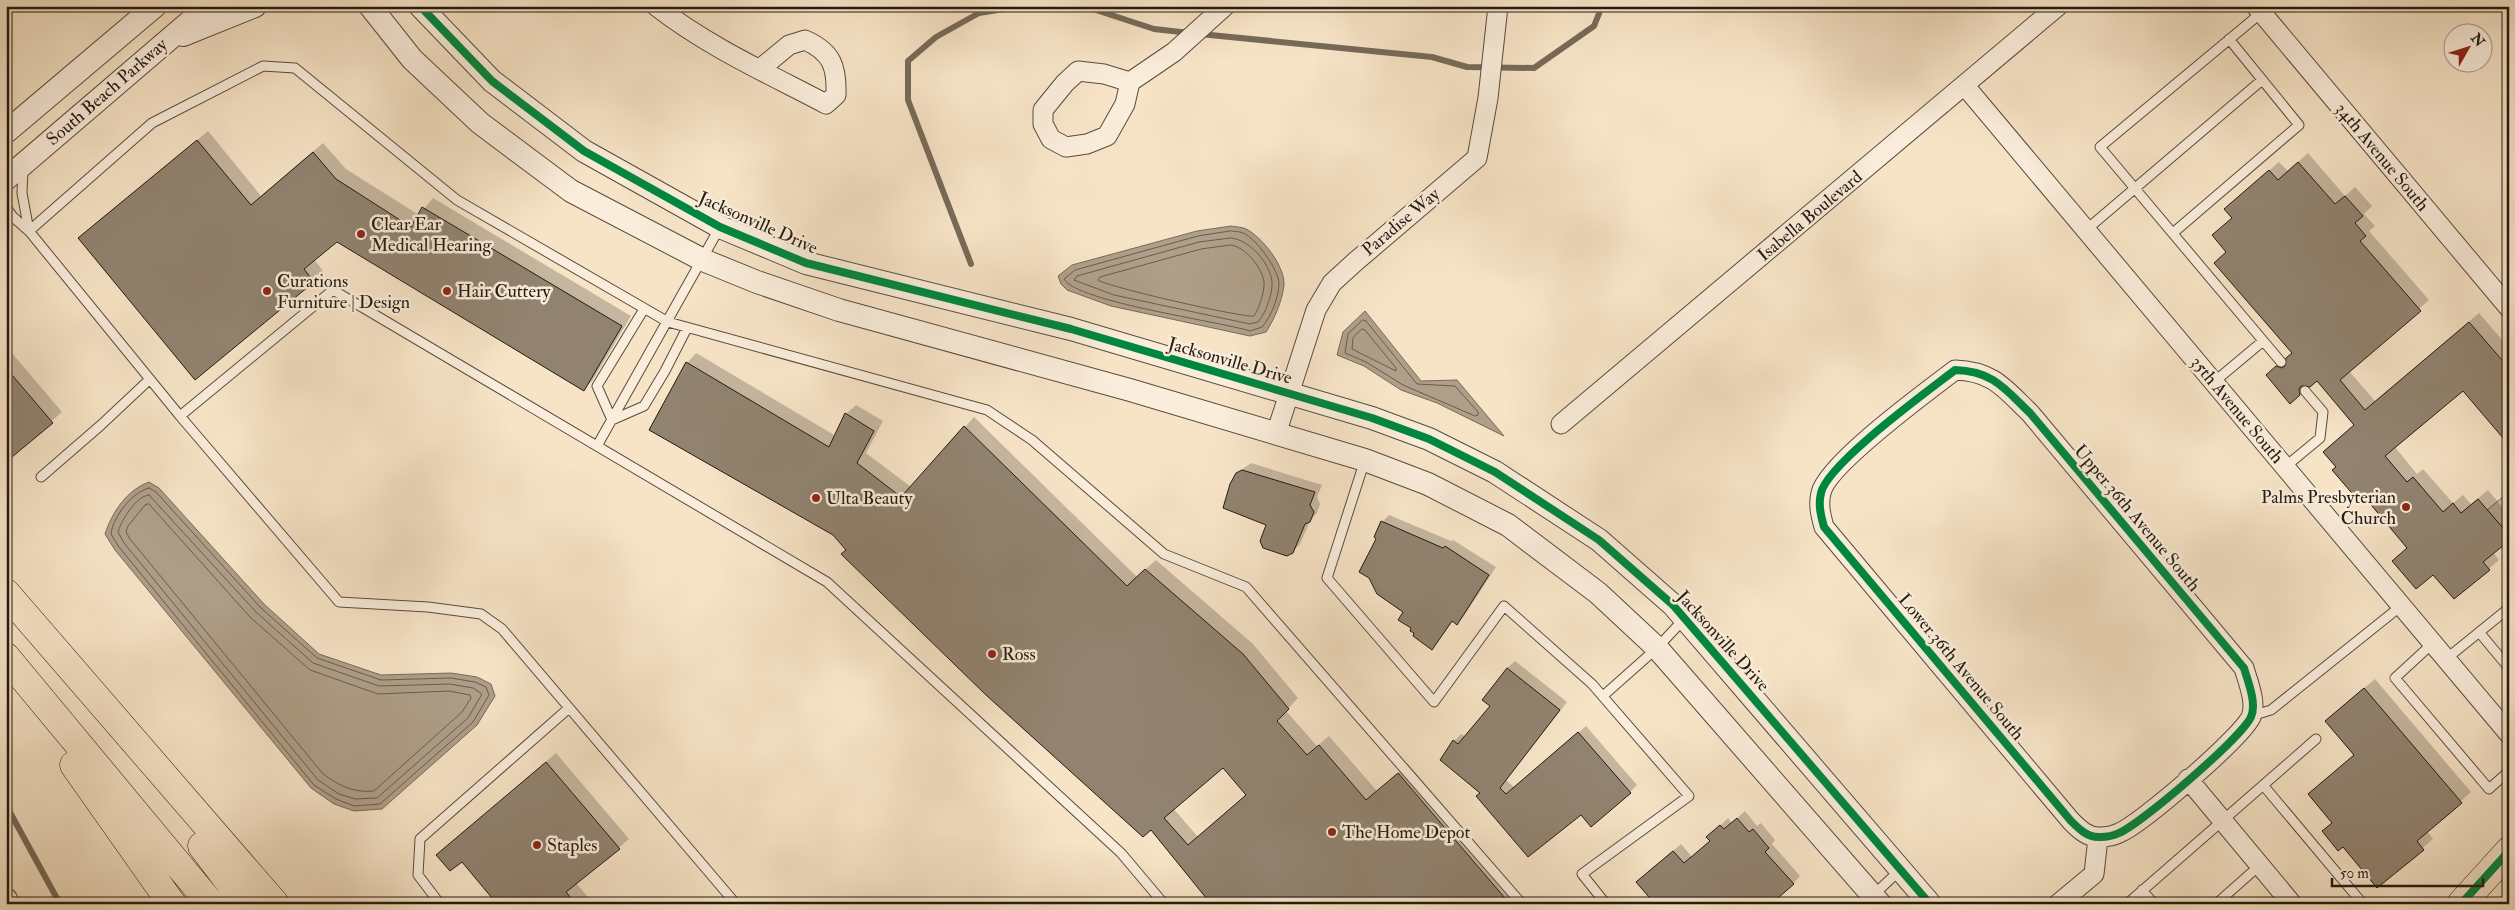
<svg xmlns="http://www.w3.org/2000/svg" width="2515" height="910" viewBox="0 0 2515 910" font-family="'IM FELL Double Pica',serif">
<style>
.green{fill:#d3c2a8;stroke:#7b6e5c}
.water{fill:#af9f89;stroke:#776a59}
.shadow{fill:#0003;fill-rule:evenodd}
.lines{fill:none;stroke-linecap:round;stroke-linejoin:round}
.shore{stroke:#695c4d;stroke-width:1}
.stream{stroke:#776a59;stroke-width:6}
.building{fill:#918370;stroke:#231a11;fill-rule:evenodd}
.service-casing{stroke:#584c3e;stroke-width:11}
.minor-casing{stroke:#584c3e;stroke-width:21}
.tertiary-casing{stroke:#584c3e;stroke-width:24}
.primary-casing{stroke:#231a11;stroke-width:29}
.motorway-casing{stroke:#231a11;stroke-width:29}
.service{stroke:#faeddb;stroke-width:9}
.minor{stroke:#faeddb;stroke-width:19}
.tertiary{stroke:#faeddb;stroke-width:22}
.primary{stroke:#f7e4c7;stroke-width:28}
.motorway{stroke:#f7e4c7;stroke-width:28}
.cycleway-casing{stroke:#faeddb;stroke-width:11}
.cycleway{stroke:#00873e;stroke-width:8}
.poi-dot{fill:#8f2418;stroke:#faeddb;stroke-width:2}
.labels{text-anchor:middle;dominant-baseline:central;stroke-width:5;stroke-linejoin:round;paint-order:stroke}
.street-label{font-size:18px;fill:#231a11;stroke:#faeddb}
.poi-label{font-size:18px;fill:#231a11;stroke:#faeddb;text-anchor:start}
</style>
<rect width="100%" height="100%" fill="#f7e4c7"/>
<filter id="stains"><feTurbulence type="fractalNoise" baseFrequency=".004" numOctaves="4"/><feColorMatrix values="0 0 0 0 .2 0 0 0 0 .09 0 0 0 0 .02 0 0 0 .5 -.17"/></filter>
<radialGradient id="worn" r=".72"><stop offset=".6" stop-color="#630" stop-opacity="0"/><stop offset="1" stop-color="#630" stop-opacity=".3"/></radialGradient>
<path class="green" d="M2509 492V535L2487 510Z"/>
<path class="water" d="M1231 226C1236 227 1242 227 1246 229 1262 237 1285 266 1284 285 1282 301 1275 318 1266 332L1250 336 1111 306 1067 290 1061 284 1058 276 1072 265 1197 231Z
M1365 311 1421 381 1457 380 1504 436 1437 403 1401 390 1364 366 1337 355 1343 332Z
M149 482 159 488 264 604 319 654 381 675 451 673 477 677 491 684 495 696 477 725 382 809 354 811 334 804 311 788 115 550 105 534C112 512 127 490 149 482Z"/>
<path class="shadow" d="M208 131 261 196 323 143 346 169 419 215 433 198 631 316 593 380 583 390 337 240 314 259 323 271 313 281 80 238Z
M2308 153 2345 196 2355 187 2372 206 2364 214 2375 226 2369 231 2429 300 2349 371 2375 401 2479 313 2509 348V443L2463 389 2395 447 2417 474 2423 469 2453 503 2463 495 2471 504 2488 490 2509 515V539L2493 552 2499 560 2455 598 2408 548 2325 452 2355 424 2317 379 2299 394 2268 375 2293 352 2227 252 2223 226 2233 217 2235 200 2279 162 2288 171Z
M6 346 62 412 6 461Z
M696 353 836 436 846 414 856 405 883 421 866 453 911 487 974 417 1137 577 1156 560 1253 644 1298 698 1286 711 1317 746 1329 736 1377 791 1408 764 1528 904H1213L1151 828 847 550 687 363ZM1223 766 1247 794 1198 837 1173 808Z
M1251 463 1322 485 1317 497 1320 504 1317 513 1310 521 1300 544 1292 552 1267 524 1237 473Z
M1389 515 1451 541 1453 540 1496 567 1464 616 1457 623 1453 621 1432 649 1413 628 1404 611 1377 539 1382 522Z
M1515 661 1567 702 1506 780 1515 788 1586 726 1637 785 1630 792 1582 814 1481 792 1454 741 1461 734 1466 737 1491 705 1507 668Z
M2375 679 2471 792 2427 831 2433 839 2378 887 2333 822 2310 794 2355 754 2337 711Z
M556 753 629 839 576 883 594 904H499L462 860 438 855Z
M1745 811 1757 826 1761 823 1775 840 1772 844 1800 876 1793 884 1645 875 1681 844 1692 857 1711 840 1716 830 1728 818 1732 823Z"/>
<g class="lines">
<path class="shore" d="M1231 231C1234 232 1239 231 1243 233 1256 238 1278 269 1279 283 1279 297 1271 317 1262 327L1250 331C1218 321 1077 302 1064 279L1075 270 1198 236Z
M1231 238C1250 240 1269 262 1272 281 1273 293 1266 313 1258 322L1250 324 1114 295 1074 280 1077 276 1199 242Z
M1231 245C1245 247 1262 267 1264 282 1265 291 1259 309 1254 316 1243 318 1108 287 1098 280L1100 277 1201 249Z
M1363 320 1366 321 1417 384 1455 386 1478 412V415L1475 416 1403 385 1366 362 1345 353 1348 334Z
M1362 329 1365 330 1396 368V371L1352 349 1353 338Z
M149 488 156 492 260 607 317 658 381 680 451 678 475 682 486 687 489 695 473 722 380 804 354 806 336 799 314 785 119 547 111 534C113 517 132 492 149 488Z
M149 495 256 612 313 663 379 686 450 684 473 688 482 694 468 718 377 798 355 799 339 794 318 780 124 543 118 532C121 521 136 496 149 495Z
M149 504 250 617 310 670 378 694 449 691 470 695 471 698 462 712 374 791C353 793 340 786 323 774L130 539 126 532 128 526 145 505Z"/>
<path class="stream" d="M1062 6 1093 9 1154 29 1190 33
M1200 34 1432 57 1467 67 1534 68 1594 26 1602 6
M971 264 908 100V61L936 37 979 13 1022 6
M6 805 60 904"/>
</g>
<path class="building" d="M197 140 251 205 313 152 336 179 411 227 422 207 622 326 584 391 337 242 304 269 314 282 195 380 78 238Z
M2298 162 2335 204 2345 196 2363 216 2355 223 2366 236 2360 241 2421 311 2340 380 2365 410 2469 322 2509 368V445L2463 391 2385 456 2407 482 2413 477 2443 512 2453 503 2461 513 2478 499 2509 535V541L2483 562 2490 570 2454 599 2433 575 2416 589 2392 561 2407 548 2362 494 2357 499 2332 470 2336 467 2323 452 2354 425 2317 381 2310 387 2301 386 2299 389 2300 395 2290 404 2266 375 2276 366 2282 368 2285 366 2286 358 2292 353 2214 263 2226 252 2212 235 2232 218 2224 209 2269 170 2278 180Z
M686 362 829 447 845 413 874 431 857 463 901 497 964 426 1127 586 1145 569 1243 654 1289 709 1277 721 1307 755 1319 745 1366 800 1398 773 1510 904H1211L1151 830 1143 837 986 695 841 554 846 550 833 535 649 430ZM1223 768 1246 795 1188 845 1164 818Z
M6 368 53 423 6 462Z
M1242 470 1315 492 1310 505 1314 512 1310 522 1305 524 1293 553 1287 556 1263 548 1260 541 1266 525 1223 508 1230 484 1236 473Z
M1381 521 1443 548 1445 546 1489 575 1457 625 1452 621 1432 650 1413 636 1414 633 1410 631 1411 628 1398 620 1403 612 1377 594 1369 578 1359 572 1376 539 1374 537Z
M1507 668 1560 710 1500 788 1506 794 1578 732 1631 793 1591 827 1581 815 1528 857 1476 796 1480 793 1440 760 1453 740 1458 744 1490 706 1482 700Z
M2364 688 2462 803 2417 841 2424 850 2377 888 2343 847 2338 851 2322 831 2332 823 2308 794 2354 755 2325 721Z
M546 762 620 849 566 892 576 904H497L462 862 450 871 436 855Z
M1737 818 1749 832 1753 829 1769 848 1765 852 1794 884 1771 904H1655L1636 882 1673 851 1684 863 1710 841 1706 837 1720 825 1724 829Z"/>
<g class="lines">
<g class="service-casing">
<path id="service" d="M2261 13 2100 147 2281 362
M23 169 22 193 29 231
M6 207 13 217 29 231 180 416 339 602 428 607 481 614 502 629 736 904
M2086 230 2262 80
M29 231 152 123 263 66 295 68 457 200 668 322 987 410 1032 440 1164 554 1246 587 1522 904
M2173 233 2299 125 2229 39
M644 309 597 386 612 420 644 406 665 371 687 328
M2214 382 2263 341
M180 416 333 290 827 582 1121 853 1164 904
M597 446 720 227
M1365 460 1327 578 1434 702 1504 606 1592 684 1689 796 1582 874 1606 904
M2285 467 2320 438 2323 412 2305 391
M41 477 101 425 150 379
M2479 632 2509 668
M2433 643 2395 678 2489 789 2509 771
M2446 659 2509 608
M1603 696 1657 648 1684 619
M2251 716 2271 710 2401 606
M2263 785 2363 904
M2142 890 2154 904
M440 904 418 875 420 839 569 708
M1864 904 1900 870
M2127 904 2316 739
M2216 904 2260 865"/>
</g>
<g class="minor-casing">
<path id="minor" d="M656 6C707 46 769 74 826 104L836 95C837 67 832 52 805 40L789 45 760 69
M2256 6 2509 308
M1130 82 1125 104 1107 136 1087 144 1066 147 1051 139 1043 124V110L1065 83 1078 71 1104 74 1130 82 1174 52 1225 6
M1965 86 2509 734
M1955 370C1993 371 2005 389 2030 413L2244 668C2248 682 2257 703 2251 717 2241 738 2141 824 2119 833 2113 836 2105 837 2100 837 2088 838 2079 829 2071 821L1824 527C1821 516 1818 505 1821 493 1827 464 1928 391 1955 370Z
M1561 424 2058 6
M1276 434 1316 310 1332 283 1355 262 1477 158 1488 98 1498 6
M2188 779 2292 904
M2058 904 2094 874 2098 838"/>
</g>
<g class="tertiary-casing">
<path id="tertiary" d="M370 6 412 59 480 123 571 191 703 260 757 282 839 310 1130 390 1365 460 1428 484 1508 525 1598 593 1657 648 1880 904
M420 6 492 81 584 151 720 227 806 263 1071 329 1372 418 1429 439 1495 472 1599 540 1673 605 1930 904
M183 35 255 6
M6 132 155 6
M6 179 208 6
M6 899 8 904"/>
</g>
<g class="primary-casing">
<path id="primary" d="M2461 904 2509 851"/>
</g>
<g class="motorway-casing">
<path id="motorway" d="M6 593 275 904
M6 657 211 904
M74 765 172 904
M202 846 246 904"/>
</g>
<use href="#service" class="service"/>
<use href="#minor" class="minor"/>
<use href="#tertiary" class="tertiary"/>
<use href="#primary" class="primary"/>
<use href="#motorway" class="motorway"/>
<g class="cycleway-casing">
<path id="cycleway" d="M420 6 492 81 584 151 720 227 806 263 1071 329 1372 418 1429 439 1495 472 1599 540 1673 605 1930 904
M1955 370C1993 371 2005 389 2030 413L2244 668C2248 682 2257 703 2251 717 2241 738 2141 824 2119 833 2113 836 2105 837 2100 837 2088 838 2079 829 2071 821L1824 527C1821 516 1818 505 1821 493 1827 464 1928 391 1955 370Z
M2461 904 2509 851"/>
</g>
<use href="#cycleway" class="cycleway"/>
</g>
<g class="poi-dot">
<circle cx="361" cy="234" r="5"/>
<circle cx="267" cy="291" r="5"/>
<circle cx="447" cy="291" r="5"/>
<circle cx="816" cy="498" r="5"/>
<circle cx="2406" cy="507" r="5"/>
<circle cx="992" cy="654" r="5"/>
<circle cx="1332" cy="832" r="5"/>
<circle cx="537" cy="845" r="5"/>
</g>
<g class="labels">
<g class="street-label">
<text transform="translate(107 92) rotate(-41)">South Beach Parkway</text>
<text transform="translate(2382 157) rotate(50)">34th Avenue South</text>
<text transform="translate(1810 216) rotate(-40)">Isabella Boulevard</text>
<text transform="translate(1401 222) rotate(-40)">Paradise Way</text>
<text transform="translate(758 223) rotate(24)">Jacksonville Drive</text>
<text transform="translate(1230 361) rotate(16)">Jacksonville Drive</text>
<text transform="translate(2237 410) rotate(50)">35th Avenue South</text>
<text transform="translate(2137 518) rotate(50)">Upper 36th Avenue South</text>
<text transform="translate(1723 641) rotate(48)">Jacksonville Drive</text>
<text transform="translate(1961 667) rotate(50)">Lower 36th Avenue South</text>
</g>
<g class="poi-label">
<text x="371" y="224">Clear Ear<tspan x="371" dy="21">Medical Hearing</tspan></text>
<text x="277" y="281">Curations<tspan x="277" dy="21">Furniture | Design</tspan></text>
<text x="457" y="291">Hair Cuttery</text>
<text x="2396" y="497" text-anchor="end">Palms Presbyterian<tspan x="2396" dy="21">Church</tspan></text>
<text x="826" y="498">Ulta Beauty</text>
<text x="1002" y="654">Ross</text>
<text x="1342" y="832">The Home Depot</text>
<text x="547" y="845">Staples</text>
</g>
</g>
<rect width="2515" height="910" fill="none" stroke="#f7e4c7" stroke-width="25"/>
<rect x="8" y="8" width="2500" height="895" fill="none" stroke="#231a11" stroke-width="2.5"/>
<rect x="12" y="12" width="2490" height="885" fill="none" stroke="#231a11"/>
<g transform="translate(2468 48) rotate(51)"><circle r="24" fill="#faeddb" stroke="#a4998a"/>
<path d="M0-4L9 19L0 12L-9 19Z" fill="#8f2418"/>
<text y="-8" font-size="14" font-weight="bold" text-anchor="middle" fill="#231a11">N</text>
</g>
<path d="M2332 878v8h151v-8" fill="none" stroke="#231a11" stroke-width="2.5"/>
<text x="2340" y="878" font-size="15" fill="#231a11" stroke="#faeddb" stroke-width="4" paint-order="stroke">50 m</text>
<rect width="100%" height="100%" filter="url(#stains)"/>
<rect width="100%" height="100%" fill="url(#worn)"/>
</svg>
